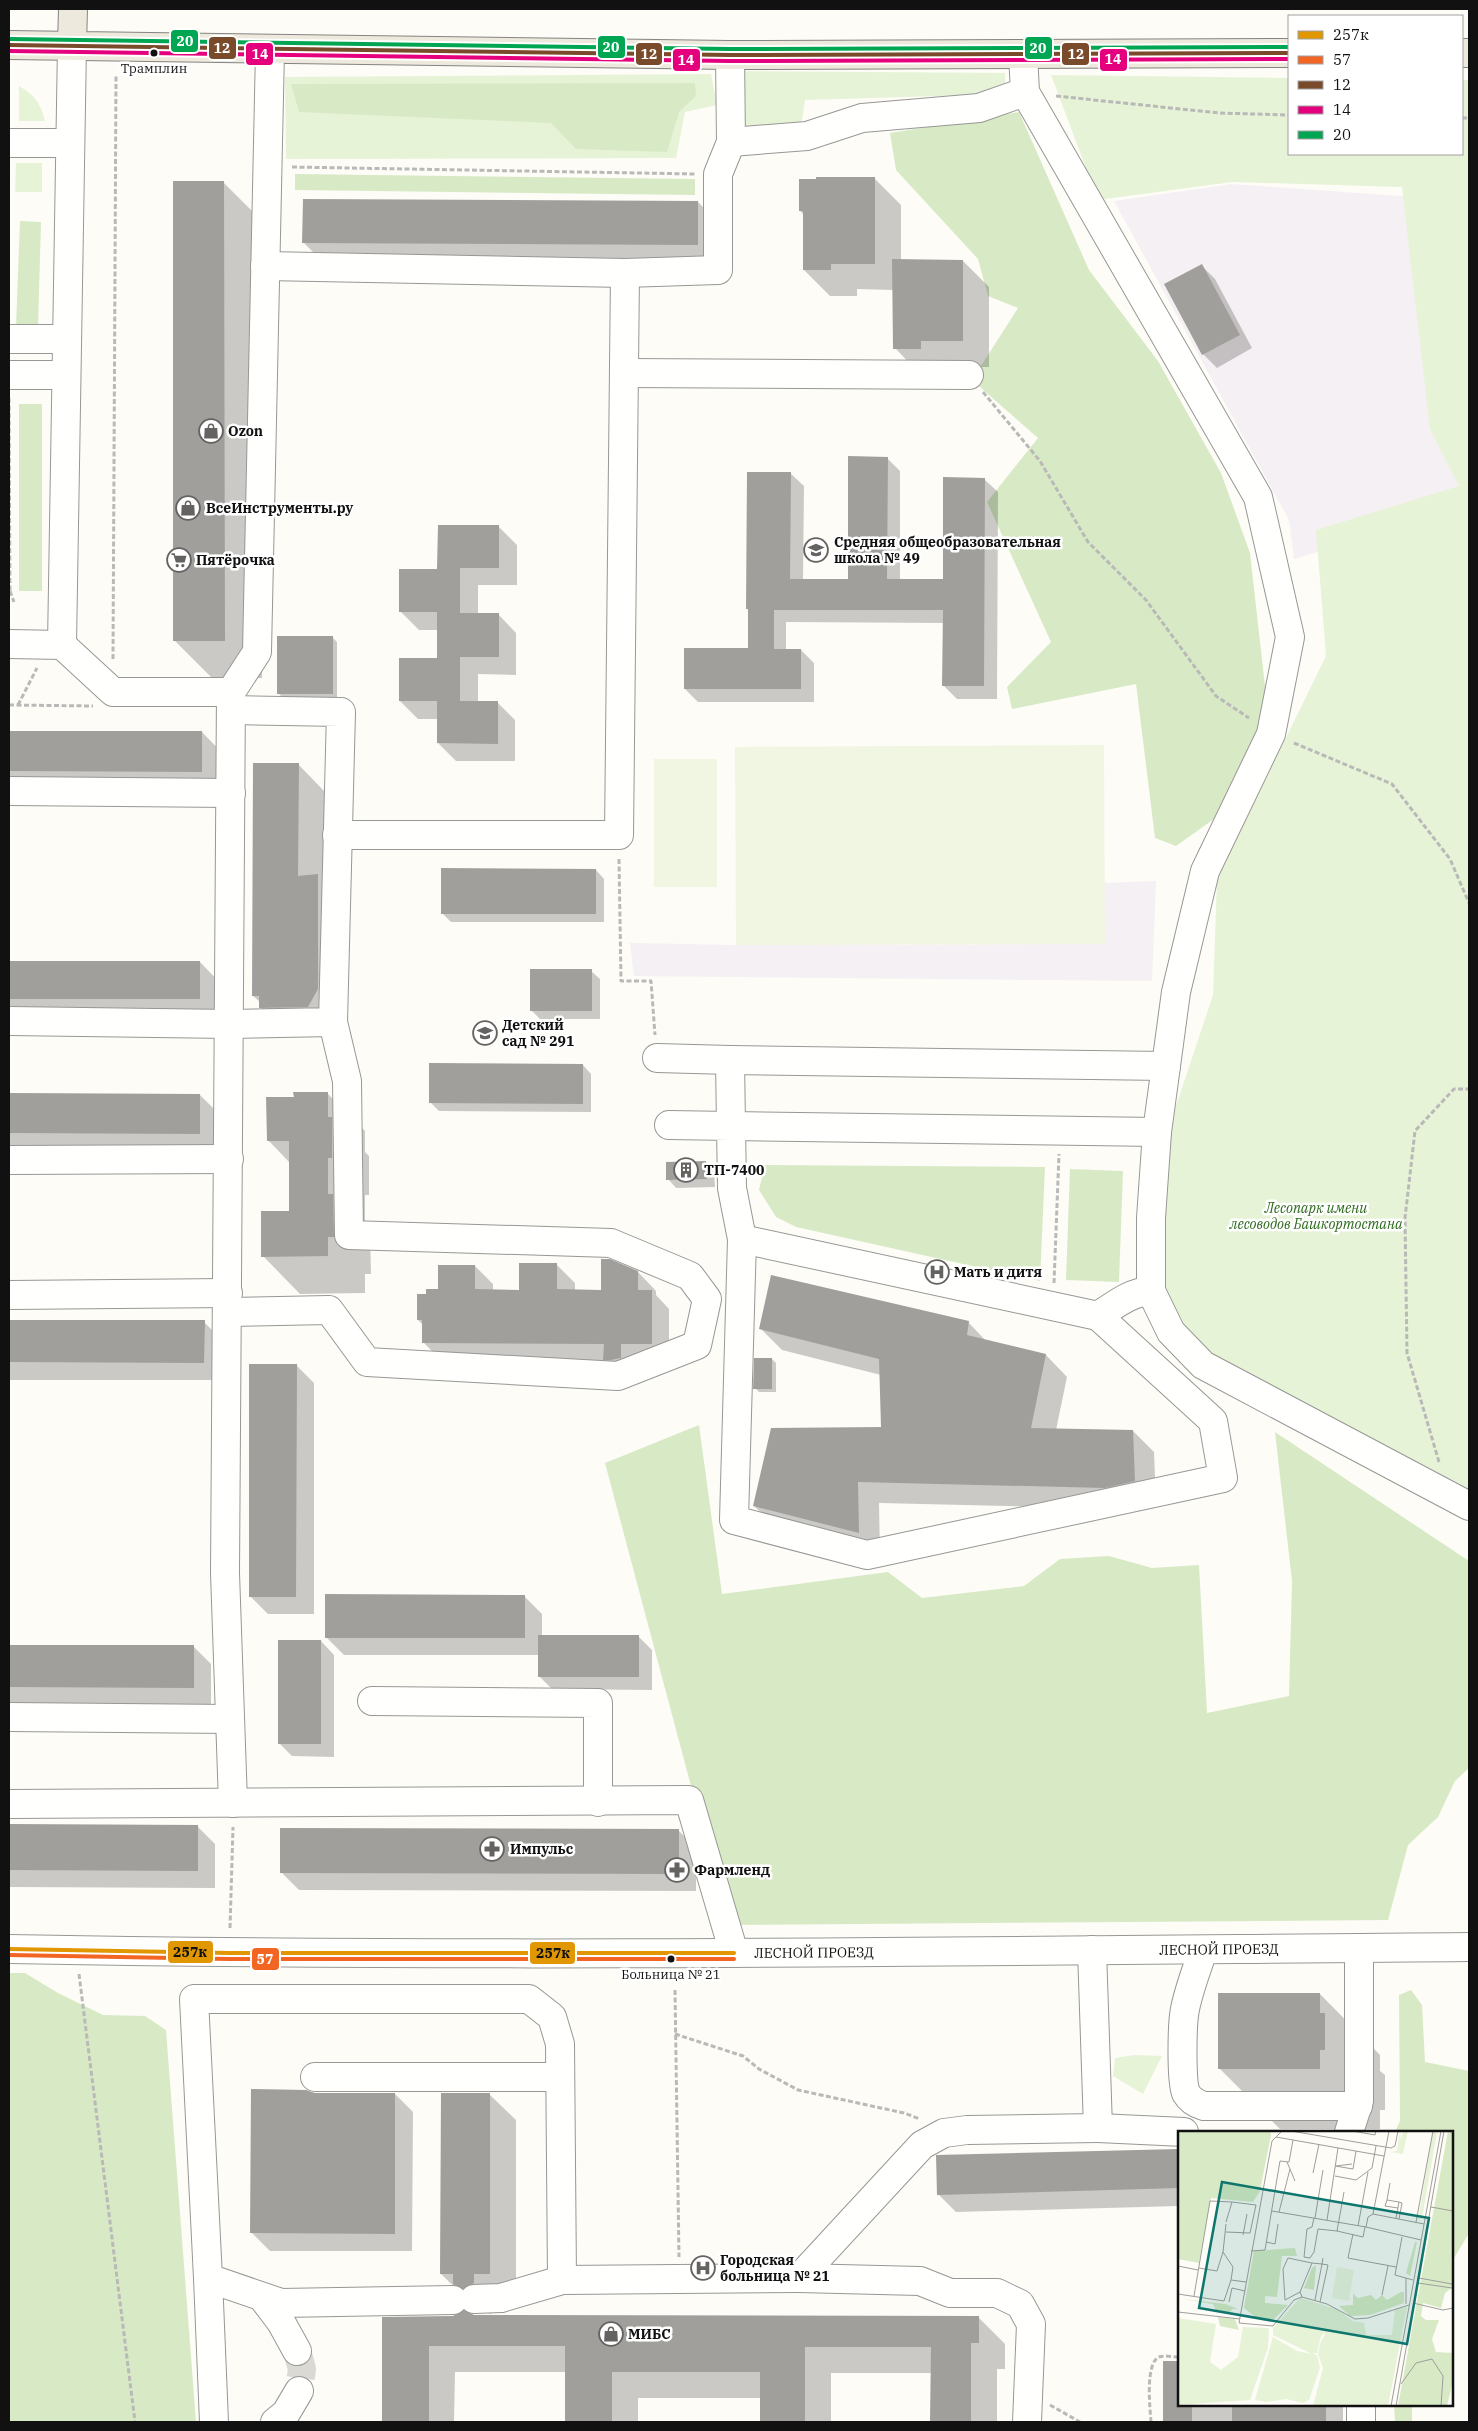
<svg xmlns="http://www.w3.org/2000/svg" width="1478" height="2431" viewBox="0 0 1478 2431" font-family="'IBM Plex Serif',serif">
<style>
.industrial{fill:#f5f0f3}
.green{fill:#e7f3d7}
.forest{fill:#d8eac5}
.pitch{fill:#f0f6e1}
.shadow{fill:#0003}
.building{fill:#a19f9c}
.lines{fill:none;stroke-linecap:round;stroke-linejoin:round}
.minor-tunnel{stroke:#dad9d4;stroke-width:28;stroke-dasharray:28 14;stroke-linecap:butt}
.minor-casing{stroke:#979795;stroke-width:30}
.major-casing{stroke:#858482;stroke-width:30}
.path{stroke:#b9b9b8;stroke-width:3;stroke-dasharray:5 2.5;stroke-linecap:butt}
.minor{stroke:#fffffe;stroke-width:28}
.major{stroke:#ede9dc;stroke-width:28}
.bus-1-casing{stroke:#fff;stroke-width:8}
.bus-2-casing{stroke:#fff;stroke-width:8}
.bus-3-casing{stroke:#fff;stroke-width:8}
.bus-4-casing{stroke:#fff;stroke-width:8}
.bus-5-casing{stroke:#fff;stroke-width:8}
.bus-1{stroke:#e09702;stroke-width:4}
.bus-2{stroke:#f26522;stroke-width:4}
.bus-3{stroke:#7a4b2a;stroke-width:4}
.bus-4{stroke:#e5007d;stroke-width:4}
.bus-5{stroke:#00a651;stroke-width:4}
.bus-dot{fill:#111;stroke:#fff;stroke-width:2}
.labels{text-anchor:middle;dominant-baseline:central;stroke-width:5;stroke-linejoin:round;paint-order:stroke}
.bus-label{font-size:13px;fill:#111;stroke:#fff}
.poi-label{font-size:14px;font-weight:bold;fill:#111;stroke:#fff;text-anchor:start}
.park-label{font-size:14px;font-style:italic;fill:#2f6b1f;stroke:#fff}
.street-label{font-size:14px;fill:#111;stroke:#fff}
.inset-road{fill:none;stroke:#9f9e9b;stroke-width:1}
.view{fill:#0f766e;fill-opacity:0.15;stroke:#0f766e;stroke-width:2.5}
.inset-edge{fill:none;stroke:#111;stroke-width:2.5}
.line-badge{stroke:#fff;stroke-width:2}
.badge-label{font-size:14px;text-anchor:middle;font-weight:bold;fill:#fff}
.pale-badge-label{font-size:14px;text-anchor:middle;font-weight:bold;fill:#111}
</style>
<rect width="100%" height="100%" fill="#fdfcf7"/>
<path class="industrial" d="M1232 184 1414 197 1462 508 1294 559 1289 520 1114 201Z
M1156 881 1152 981 634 976 630 943 736 945 1104 944V883Z"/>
<path class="green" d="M739 71 1005 73V94L805 100 802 120 794 130 737 132Z
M711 74 717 105 685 112 676 158 286 159 285 77Z
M1051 75 1289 78V154H1462V80H1469V1495L1212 1354 1163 1301 1164 1142 1213 995 1217 879 1326 656 1316 530 1459 486 1430 429 1402 187 1232 182 1098 200Z
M19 86C35 95 41 104 45 121H19Z
M16 163H42V192H15Z
M1134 2055 1162 2056 1143 2094 1113 2076 1115 2058Z"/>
<path class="forest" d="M695 83 696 96 679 112 667 152 576 149 551 123 299 112 291 84Z
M1019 112 1089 270 1158 361 1221 473 1250 553 1267 704 1228 809 1176 846 1155 838 1136 684 1012 709 1007 687 1051 642 987 502 1038 438 972 380 1018 308 988 296 978 259 896 170 890 133Z
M295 174 695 179V195L295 190Z
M20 221 41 222 38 328H16Z
M19 404H42V591H19Z
M765 1165 1045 1167 1040 1281 796 1227 776 1217 759 1190Z
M1070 1169 1123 1171 1119 1282 1066 1280Z
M699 1425 722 1594 888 1572 922 1598 1024 1586 1060 1559 1109 1556 1152 1568 1199 1565 1207 1713 1289 1696 1292 1581 1275 1432 1469 1561V1768L1455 1781 1438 1817 1408 1845 1388 1920 728 1925 605 1463Z
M9 1973H25L58 1993 103 2015 145 2016 166 2030 196 2422H9Z
M1411 1990 1422 2005 1425 2062 1469 2071V2223L1468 2235 1454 2258 1452 2259V2132H1395L1400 2121 1399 1995Z
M1394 2405H1412V2422H1395Z"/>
<path class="pitch" d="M1104 745 1105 944 736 945 735 747Z
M654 759H717V887H654Z"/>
<path class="shadow" d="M874 178 901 205V260L963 261 989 287V367H947L921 375 895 348 893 290 857 289V296H830L804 270V215L800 211Z
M224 183 261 220 262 678H212L175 641Z
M698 202 724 228V271L330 269 304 243Z
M1202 266 1215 279 1252 348 1217 368 1203 354Z
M887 458 900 471V581H944L984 479 998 492 997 699H957L944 686V623L786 622V650H801L814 663V702H698L685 689 750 650V611L747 609 790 473 804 486 803 580H849Z
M499 527 517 545V585H478V615H499L516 633V675L478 674V702H497L515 720V761H456L438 743V719H418L400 701 439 659 438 630H419L401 612 439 571Z
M333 638 337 642V697H282L278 693Z
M9 732H202L228 759V797H9Z
M298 764 324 791V882L334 1033 286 1034 260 1007V1002L253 996Z
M596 870 604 879V922H451L442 913Z
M9 962H200L226 989V1025L9 1024Z
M591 971 600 979V1019H540L531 1010Z
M583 1065 591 1074V1112L439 1111 430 1102Z
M327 1093 365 1131V1152L369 1156V1195H365V1228L370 1233 371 1274H365V1293L300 1294 263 1256 290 1212V1163L268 1140 295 1098Z
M9 1094 200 1095 226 1121V1160L9 1159Z
M706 1162 714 1171 715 1187 676 1188 668 1179Z
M557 1265 575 1283V1291H603L638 1272 656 1291V1295L669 1309V1362L623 1377 606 1361 441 1360 423 1342V1325L418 1320 427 1295 439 1290 475 1266 493 1284V1291H520Z
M9 1321 204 1322 222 1340V1380H9Z
M968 1322 987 1342 1046 1355 1067 1377 1056 1430 1133 1431 1154 1452 1156 1502 1127 1509 879 1503 880 1554 776 1527 754 1506 883 1428 881 1375 782 1350 760 1328Z
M772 1359 776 1363V1392H759L755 1388Z
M296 1365 314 1383V1614H268L250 1596Z
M524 1596 542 1614V1636H638L652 1650V1690L552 1689 539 1676V1655H344L326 1637Z
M321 1641 334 1655V1757L292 1756 279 1743Z
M9 1646H193L211 1664V1705L9 1704Z
M9 1826H197L215 1844V1888L9 1887Z
M678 1830 696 1848V1891L299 1890 281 1872Z
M1320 1994 1380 2055V2071L1385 2075V2110H1380V2129H1280L1219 2068Z
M395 2094 413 2112 412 2251H270L252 2233Z
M489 2094 516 2120V2300L490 2314 468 2300 441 2274Z
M1179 2150V2206L956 2212 938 2194 937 2157Z
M474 2316 978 2317 1005 2344V2369H997V2422H932V2373H831V2422H761V2398H638V2422H566V2372H455L454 2422H383V2318Z
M1164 2363H1179V2405H1343V2422H1165Z"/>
<path class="building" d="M816 177H875V264H831V270H803V211H799V179H816Z
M173 181H224L225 641H173Z
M303 199 698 201V245L302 243Z
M892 259 963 260V341H921V349H893Z
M1202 264 1240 335 1202 355 1164 284Z
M848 456 888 457 887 579H943V477L985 478 984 686H942L943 610H774V649H801V689H684V648H748V609H746L747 472H791L790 579H848Z
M438 525H499V568H460V613H499V657H460V701H498V744L437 743V701H399V658H437V612H399V569H437Z
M277 636H333V694H277Z
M9 731H202V772L9 771Z
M253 763H299L298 876 318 874V989L308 1007 259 1008V996H252Z
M441 868 596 869V914H441Z
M9 961H200V999H9Z
M530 969H592V1011H530Z
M429 1063 583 1064V1104L429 1103Z
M293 1092H328V1117H332V1158H328V1194H333L334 1237H328V1256L261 1257V1211H289V1141H267L266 1097H294Z
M9 1093 200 1094V1134L9 1133Z
M706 1161 707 1179 666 1180V1162Z
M601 1259H610L638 1271V1290H652V1344H621V1358L611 1360H603L604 1344 422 1343V1320H417V1294H426V1289H438V1265H475V1289L519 1290V1263H557V1289L601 1290Z
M771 1275 969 1321 967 1335 1046 1354 1031 1428 1133 1430 1135 1481 1105 1488 858 1482 859 1533 753 1506 771 1428 881 1427 879 1359 759 1329Z
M9 1320H205L204 1363 9 1362Z
M754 1358H772V1389H753Z
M249 1364H297L296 1597H249Z
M325 1594 525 1595V1638H325Z
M538 1635H639V1677H538Z
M278 1640H321V1744H278Z
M9 1645H194V1688L9 1687Z
M9 1824 198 1825V1871L9 1870Z
M280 1828 679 1829V1874L280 1873Z
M1218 1993H1320V2013H1325V2050H1320V2069H1218Z
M251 2089 306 2090 315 2093H395V2234L250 2233Z
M441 2093H490V2274H474V2283L463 2289 453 2284V2274H440Z
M1179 2149V2188L937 2195 936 2155Z
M464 2310 474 2315 979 2316V2343H971V2422H930L931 2347H805V2422H760V2372H612V2422H565V2346H429V2422H382V2317L453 2316Z
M1163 2361H1179V2405H1192V2422H1163Z
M1232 2405H1326V2422H1232Z"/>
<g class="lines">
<path class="minor-tunnel" d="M297 2351 302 2369 299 2391"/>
<g class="minor-casing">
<g id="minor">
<path d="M1023 54 1025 92 1258 497 1290 637 1271 734 1205 871 1176 992 1157 1132 1151 1218V1291L1171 1332 1203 1365 1469 1506"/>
<path d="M731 142 807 136 862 118 979 108 1025 92"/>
<path d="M9 143H70"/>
<path d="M265 266 625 273 718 270V174L731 142 730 55"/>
<path d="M9 339H67"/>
<path d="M624 373 969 375"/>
<path d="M9 375H66"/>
<path d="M9 644 62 645 113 692H231L225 1573 233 1803"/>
<path d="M62 645 72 45"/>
<path d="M231 692 257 652 270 50"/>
<path d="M9 791 231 793"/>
<path d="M337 835H619L625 273"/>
<path d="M9 1021 229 1024 333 1022 341 712 231 710"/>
<path d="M657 1058 730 1060"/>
<path d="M669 1125 731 1126 732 1188 742 1239 1098 1316C1115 1305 1130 1292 1151 1291"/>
<path d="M1157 1132 731 1126 730 1060 1166 1066"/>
<path d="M9 1160 229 1159"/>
<path d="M742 1239 734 1520 867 1555 1223 1478 1213 1421 1098 1316"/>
<path d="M9 1295 228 1293"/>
<path d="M228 1312 329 1310 367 1362 618 1376 697 1345 707 1299 690 1276 611 1243 349 1235 347 1081 333 1022"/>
<path d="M372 1701 598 1703V1802"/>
<path d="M9 1717 230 1719"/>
<path d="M9 1804 689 1800 734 1953"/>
<path id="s1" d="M9 1949C496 1958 982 1951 1469 1947"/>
<path d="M1203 1950C1197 1969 1189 1989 1185 2009 1182 2023 1181 2081 1186 2093 1190 2100 1197 2104 1204 2106H1358"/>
<path d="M315 2077H560"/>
<path d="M1098 2128 1184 2132"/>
<path d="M1349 2132 1359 2101V1948"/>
<path d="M208 2278 214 2422"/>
<path d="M799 2278 920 2281 950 2293H997L1020 2304 1031 2324 1027 2422"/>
<path d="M262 2297 281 2322 297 2351"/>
<path d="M474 2299 501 2298 562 2280 799 2278 922 2145 944 2133 967 2130 1098 2128 1092 1950"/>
<path d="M453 2300 281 2303 208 2278 194 1999H529L552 2017 560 2044 562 2280"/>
<path d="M1361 2405V2422"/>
<path d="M275 2422 286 2413 299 2391"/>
</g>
</g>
<g class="major-casing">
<path id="major" d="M9 45 730 55 1289 53
M72 45 73 9
M1462 53H1469"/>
</g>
<path class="path" d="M1056 96 1219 113 1289 115
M1462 118H1469
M292 167 696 174
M983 392 1040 461 1088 542 1146 600 1216 696 1249 718
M9 398 10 592
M10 591 14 602
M113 659 116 75
M9 705 93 706
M18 705 37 668
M1294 743 1392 784 1450 859 1469 903
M619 859 621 981H651L655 1035
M1054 1283 1059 1154
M1439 1462 1407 1353 1405 1218 1415 1131 1454 1089H1469
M230 1928 233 1827
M79 1974 135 2422
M675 1990 679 2257
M675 2034 743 2056 759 2069 798 2090 904 2113 920 2119
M1050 2405 1080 2422
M1151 2422C1150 2408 1145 2363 1159 2357 1164 2355 1174 2357 1179 2357"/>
<use href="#minor" class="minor"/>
<use href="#major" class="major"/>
<g class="bus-1-casing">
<path id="bus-1" d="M9 1949 229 1953H734"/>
</g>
<g class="bus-2-casing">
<path id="bus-2" d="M9 1955 229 1959H734"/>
</g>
<g class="bus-3-casing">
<path id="bus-3" d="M9 45 730 55 1289 53"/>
</g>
<g class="bus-4-casing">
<path id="bus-4" d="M9 51 730 61 1289 59"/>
</g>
<g class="bus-5-casing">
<path id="bus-5" d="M9 39 730 49 1289 47"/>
</g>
<use href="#bus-1" class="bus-1"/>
<use href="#bus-2" class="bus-2"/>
<use href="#bus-3" class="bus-3"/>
<use href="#bus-4" class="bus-4"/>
<use href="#bus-5" class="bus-5"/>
</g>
<defs>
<g id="shop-ring" transform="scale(1.25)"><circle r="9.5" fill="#fff" stroke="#646362" stroke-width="1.5"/><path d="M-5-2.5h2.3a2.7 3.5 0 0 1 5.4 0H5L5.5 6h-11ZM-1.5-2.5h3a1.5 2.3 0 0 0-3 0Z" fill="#646362"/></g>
<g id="school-ring" transform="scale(1.25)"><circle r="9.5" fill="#fff" stroke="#646362" stroke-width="1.5"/><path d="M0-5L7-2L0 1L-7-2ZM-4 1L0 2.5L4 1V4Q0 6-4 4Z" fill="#646362"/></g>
<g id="supermarket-ring" transform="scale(1.25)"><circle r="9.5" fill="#fff" stroke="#646362" stroke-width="1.5"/><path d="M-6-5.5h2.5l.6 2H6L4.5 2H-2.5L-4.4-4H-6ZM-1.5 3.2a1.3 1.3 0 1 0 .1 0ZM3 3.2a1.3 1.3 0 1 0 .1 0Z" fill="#646362"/></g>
<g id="building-ring" transform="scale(1.25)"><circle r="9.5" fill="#fff" stroke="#646362" stroke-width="1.5"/><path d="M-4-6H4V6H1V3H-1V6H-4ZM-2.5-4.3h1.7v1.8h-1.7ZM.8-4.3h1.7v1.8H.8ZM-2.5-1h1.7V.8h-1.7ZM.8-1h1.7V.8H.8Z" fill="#646362"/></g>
<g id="hospital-ring" transform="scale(1.25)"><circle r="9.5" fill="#fff" stroke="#646362" stroke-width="1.5"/><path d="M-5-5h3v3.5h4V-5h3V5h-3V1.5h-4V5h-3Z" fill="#646362"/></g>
<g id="pharmacy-ring" transform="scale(1.25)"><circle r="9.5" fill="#fff" stroke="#646362" stroke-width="1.5"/><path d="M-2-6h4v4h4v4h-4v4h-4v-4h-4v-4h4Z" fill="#646362"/></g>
</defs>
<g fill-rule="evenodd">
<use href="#shop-ring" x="211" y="431"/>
<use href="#shop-ring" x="188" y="508"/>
<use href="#school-ring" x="816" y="550"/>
<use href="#supermarket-ring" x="179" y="560"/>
<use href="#school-ring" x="485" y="1033"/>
<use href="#building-ring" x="686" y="1170"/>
<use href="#hospital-ring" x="937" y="1272"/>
<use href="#pharmacy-ring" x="492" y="1849"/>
<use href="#pharmacy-ring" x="677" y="1870"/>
<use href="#hospital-ring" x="703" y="2268"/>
<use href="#shop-ring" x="611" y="2334"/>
</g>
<g class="bus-dot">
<circle cx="154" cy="53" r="4.5"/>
<circle cx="671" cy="1959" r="4.5"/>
</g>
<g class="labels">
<g class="bus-label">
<text x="154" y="68">Трамплин</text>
<text x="671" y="1974">Больница № 21</text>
</g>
<g class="poi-label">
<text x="228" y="431">Ozon</text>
<text x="206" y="508">ВсеИнструменты.ру</text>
<text x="834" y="542">Средняя общеобразовательная<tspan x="834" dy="16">школа № 49</tspan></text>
<text x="196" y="560">Пятёрочка</text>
<text x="502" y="1025">Детский<tspan x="502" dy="16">сад № 291</tspan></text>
<text x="704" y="1170">ТП-7400</text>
<text x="954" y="1272">Мать и дитя</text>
<text x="510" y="1849">Импульс</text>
<text x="694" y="1870">Фармленд</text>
<text x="720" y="2260">Городская<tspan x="720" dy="16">больница № 21</tspan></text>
<text x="628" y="2334">МИБС</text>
</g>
<g class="park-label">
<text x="1316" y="1208">Лесопарк имени<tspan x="1316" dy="16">лесоводов Башкортостана</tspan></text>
</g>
<g class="street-label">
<text stroke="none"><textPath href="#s1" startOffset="1210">ЛЕСНОЙ ПРОЕЗД</textPath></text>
<text stroke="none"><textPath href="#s1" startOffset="805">ЛЕСНОЙ ПРОЕЗД</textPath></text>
</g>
</g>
<g transform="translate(1178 2131)">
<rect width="275" height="275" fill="#fdfcf7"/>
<path d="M222 0 223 9 225 0H230L225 23 212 21 219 20ZM255 0 259 2 244 87 240 89ZM122 167 158 178 175 190 186 192 188 204H214L217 178 229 176 210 275H135L145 237 140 223 142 213 148 201 143 205 139 222 134 223 95 204V197ZM0 187 38 193 32 231 43 239 60 226 65 196 91 197 90 217 72 269 0 274ZM95 206 119 220 139 224 142 237 131 269 125 272 108 268 88 271 77 269Z" fill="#e7f3d7"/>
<path d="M0 0H92L93 4 82 60 75 71 33 67 21 132 0 128ZM270 0H275V156L267 162 263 177 245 172 243 185 248 189H261L254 208 258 221 275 222V250L269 275H220ZM237 111H239L232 145 228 142ZM117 117 119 125H104L99 166 87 165V172L110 174 94 190 79 187 66 177 76 120ZM138 134 136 159 126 157 134 137ZM223 161H226V172L192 184 172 185 161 175 175 174V163L180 167 193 164 198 169 204 164 209 169ZM4 168 47 173 60 178H54L52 182 38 179 35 173ZM40 186 57 188 61 199 42 195Z" fill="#d8eac5"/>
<path d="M159 136 176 139 171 170 154 167Z" fill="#f0f6e1"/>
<path class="inset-road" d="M104 0 94 10 61 192 95 195 116 169 124 166 149 173 177 188 190 187 231 174M113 0 213 17 217 15 220 0M174 0 197 4 198 0M98 6 206 25M109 31 117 50M157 35 175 38 178 20M158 35 174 33M135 42 141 13M157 45 178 49 194 37 198 15M212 52 209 69 221 71M166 61 159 100 185 106 187 96M209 69 207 75 220 77M221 71 224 72 221 88M253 76 275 80M94 80 188 96 190 86 195 83 211 0M101 81 112 38M195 83 246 93M136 87 134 96 129 98 126 126 132 127 136 121 140 98 159 100M137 87 145 39M218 87 221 71M149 89 160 17M48 91 54 71 78 74 72 102 48 101M238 91 255 0M48 93 45 121 55 136 53 149 68 151M180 95 190 41M188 96 243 109M175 103 170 127 218 136M65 104 69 83M224 106 217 144 235 149M88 111 97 113 100 93M73 120 87 119 102 30 111 31 115 9M0 135 20 139M21 137 39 140 45 121M241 147 274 153M240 152 274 157M122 161 107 169 105 138 110 127 134 132M0 163 46 170 53 149M204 164 210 135M16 165 32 70 54 71M124 166 122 161 134 132 144 133 145 127M137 169 144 133 150 134 142 171M51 171 54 157 67 160M235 172 265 179 275 177M228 173V147M0 181 62 188M223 253 238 232 254 228 265 245 263 275M213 275 263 0M218 275 266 0"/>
<path class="view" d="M44 51 251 87 229 213 21 177Z"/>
<rect width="275" height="275" class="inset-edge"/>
</g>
<g class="line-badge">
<rect x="170" y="29" width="29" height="24" rx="5" fill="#00a651"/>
<rect x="597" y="35" width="29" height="24" rx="5" fill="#00a651"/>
<rect x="1024" y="36" width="29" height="24" rx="5" fill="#00a651"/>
<rect x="208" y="36" width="29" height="24" rx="5" fill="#7a4b2a"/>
<rect x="1061" y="42" width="29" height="24" rx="5" fill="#7a4b2a"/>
<rect x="635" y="42" width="28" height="24" rx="5" fill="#7a4b2a"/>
<rect x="245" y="42" width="29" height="24" rx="5" fill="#e5007d"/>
<rect x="1099" y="48" width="29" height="24" rx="5" fill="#e5007d"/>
<rect x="672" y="48" width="29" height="24" rx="5" fill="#e5007d"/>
<rect x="167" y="1940" width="47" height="24" rx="5" fill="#e09702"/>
<rect x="529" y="1941" width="47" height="24" rx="5" fill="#e09702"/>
<rect x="251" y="1947" width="29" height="24" rx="5" fill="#f26522"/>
</g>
<g class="badge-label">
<text x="185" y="46">20</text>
<text x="611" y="52">20</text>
<text x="1038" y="53">20</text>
<text x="222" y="53">12</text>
<text x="1076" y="59">12</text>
<text x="649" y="59">12</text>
<text x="260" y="59">14</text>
<text x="1113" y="64">14</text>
<text x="686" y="65">14</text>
<text x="265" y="1964">57</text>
</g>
<g class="pale-badge-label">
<text x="190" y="1957">257к</text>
<text x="553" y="1958">257к</text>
</g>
<rect width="1478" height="2431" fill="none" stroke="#111111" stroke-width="20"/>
<rect x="1288" y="15" width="175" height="140" fill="#ffffff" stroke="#a0a0a0"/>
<rect x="1298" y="31" width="25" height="8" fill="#e09702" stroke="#a0a0a0"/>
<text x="1333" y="40" font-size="15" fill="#111111">257к</text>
<rect x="1298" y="56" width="25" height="8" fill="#f26522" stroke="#a0a0a0"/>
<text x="1333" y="65" font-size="15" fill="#111111">57</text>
<rect x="1298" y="81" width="25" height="8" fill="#7a4b2a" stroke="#a0a0a0"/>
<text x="1333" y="90" font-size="15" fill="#111111">12</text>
<rect x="1298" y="106" width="25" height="8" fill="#e5007d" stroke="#a0a0a0"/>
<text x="1333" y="115" font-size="15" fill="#111111">14</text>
<rect x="1298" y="131" width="25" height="8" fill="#00a651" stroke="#a0a0a0"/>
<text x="1333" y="140" font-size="15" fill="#111111">20</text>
</svg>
